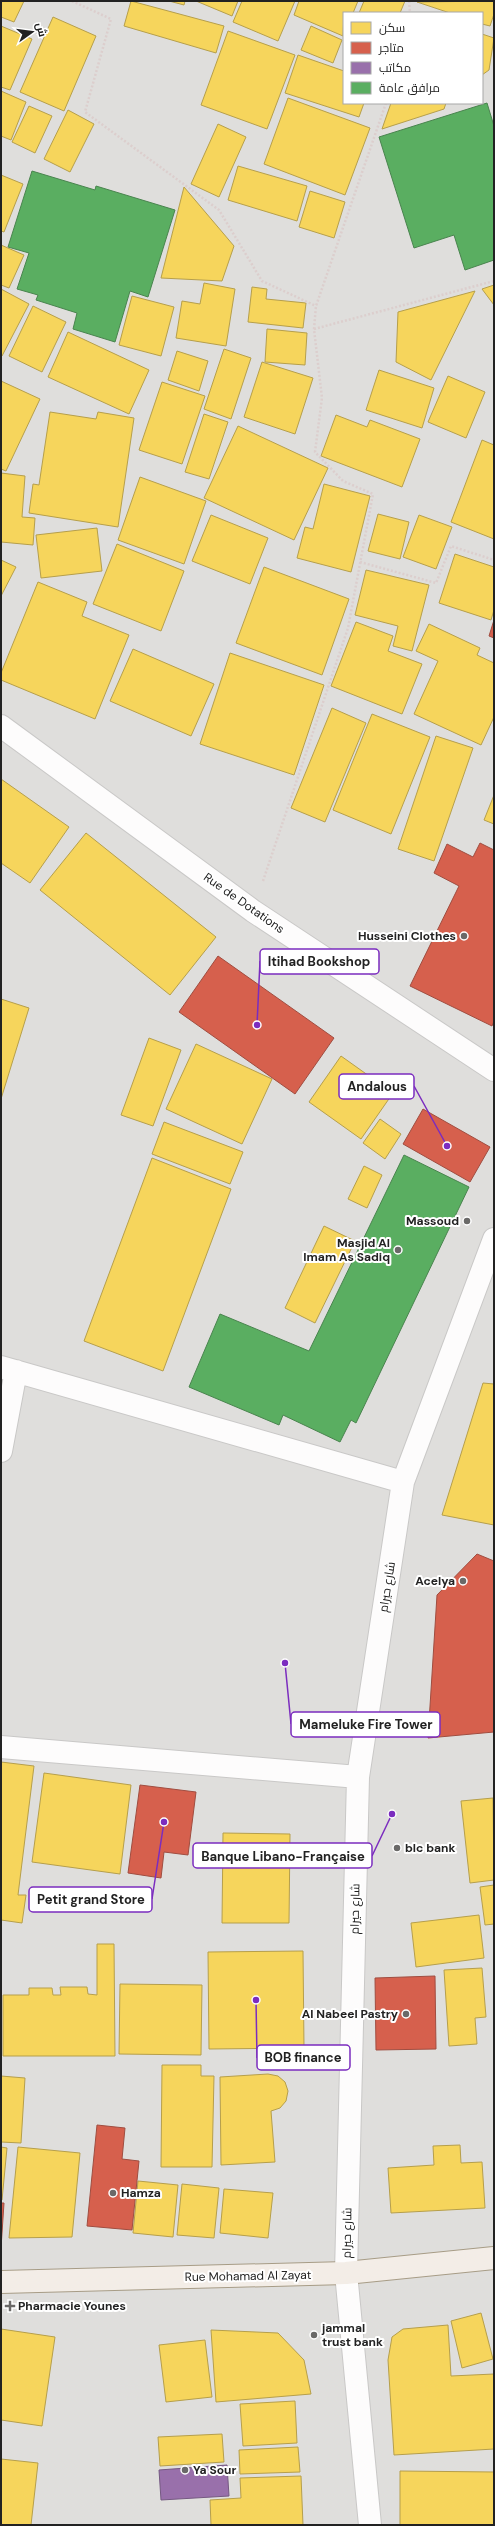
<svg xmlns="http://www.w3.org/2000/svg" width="495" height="2526" viewBox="0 0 495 2526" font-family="'DM Sans',Cairo,sans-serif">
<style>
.residential{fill:#dfdedc;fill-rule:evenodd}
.homes{fill:#f6d55c;stroke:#b69f4b}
.shops{fill:#d6604d;stroke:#a04d40}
.offices{fill:#9970ab;stroke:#755982}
.public{fill:#5aae61;stroke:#49844e}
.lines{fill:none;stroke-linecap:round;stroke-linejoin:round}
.minor-casing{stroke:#c9c8c7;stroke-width:24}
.major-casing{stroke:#a79c86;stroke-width:24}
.path{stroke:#dccecd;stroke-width:2.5;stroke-dasharray:2 2;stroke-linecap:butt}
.minor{stroke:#fdfcfc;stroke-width:22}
.major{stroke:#f3ede7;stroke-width:22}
.poi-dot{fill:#6a6968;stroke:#fff;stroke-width:1.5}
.labels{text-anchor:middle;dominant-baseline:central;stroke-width:4;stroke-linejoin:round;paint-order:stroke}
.street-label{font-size:12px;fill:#222;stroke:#fff}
.poi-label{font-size:12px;font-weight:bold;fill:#222;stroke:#fff;text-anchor:end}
.leader{fill:none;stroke:#7b2cbf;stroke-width:1.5}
.callout-dot{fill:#7b2cbf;stroke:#fff;stroke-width:1.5}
.callout{fill:#fff;stroke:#7b2cbf;stroke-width:1.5}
.callout-label{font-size:13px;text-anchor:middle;font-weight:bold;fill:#222}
</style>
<rect width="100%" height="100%" fill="#f0eeeb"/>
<path class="residential" d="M1 1H494V2525H1ZM344 13H482V103H344Z"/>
<path class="homes" d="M1 1H24L14 22 1 17Z
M131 1 224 26 216 53 124 26Z
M169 1H185L184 5Z
M196 1H238L232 16Z
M242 1H295L278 41 233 22Z
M299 1H358L353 13H344L343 36 294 15Z
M364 1H405L400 13H359Z
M494 1V14L490 26 482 24V13H450L417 2Z
M53 17 96 36 64 111 20 92Z
M1 26 32 39 10 90 1 87Z
M311 26 342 40 333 63 301 50Z
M228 31 295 55 267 129 201 105Z
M482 34 494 38 489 70 482 75Z
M298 55 344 71V103H364L359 117 285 93Z
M1 91 26 102 11 140 1 136Z
M288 98 370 128 345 195 264 164Z
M391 103H446L444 109 382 129Z
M29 106 52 116 35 153 12 142Z
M68 110 94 124 70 172 44 159Z
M218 124 246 137 219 197 191 184Z
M238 166 307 186 297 221 228 200Z
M1 175 23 184 4 232 1 231Z
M184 187 234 246 222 281 161 278Z
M310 191 345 202 334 238 299 227Z
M1 245 24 255 9 288 1 285Z
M204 283 235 289 226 346 176 338 182 301 200 304Z
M494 285V305L482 289Z
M252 287 267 289 266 299 306 303 303 328 248 322Z
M1 289 29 304 2 356H1Z
M475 291 431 380 396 362 398 312Z
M132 296 174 307 161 356 119 345Z
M33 306 66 322 42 372 9 356Z
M267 329 307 333 305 365 265 362Z
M68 332 149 370 129 414 48 377Z
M224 349 251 358 231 419 204 409Z
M177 351 208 361 199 391 168 380Z
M262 362 313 378 295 434 244 417Z
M379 370 434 388 422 428 366 410Z
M448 376 485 392 466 438 428 422Z
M1 381 40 399 6 471 1 469Z
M162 382 205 396 182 464 139 450Z
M50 412 96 419 98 412 134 418 118 527 29 513 33 484 39 485Z
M204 414 228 422 209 479 185 472Z
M336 415 367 427 370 420 420 439 402 487 321 456Z
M238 426 328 468 294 540 204 498Z
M482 440 494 445V539L451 522Z
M1 473 25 476 22 517 35 518 33 545 1 542Z
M140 477 206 501 184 564 118 540Z
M324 484 370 496 351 572 297 558 305 527 313 529Z
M378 514 409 522 400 559 368 551Z
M211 515 268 538 250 584 192 561Z
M419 515 452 527 436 569 403 557Z
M97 528 102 571 41 578 36 535Z
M117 544 184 571 161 631 93 604Z
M455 554 494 567V610L491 620 439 603Z
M1 560 16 567 1 596Z
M264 567 349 599 322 675 236 643Z
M366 570 429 585 412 651 393 646 398 626 355 615Z
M38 582 87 602 82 616 129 635 95 719 1 680V673Z
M356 622 393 636 388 651 422 664 402 714 331 686Z
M429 624 480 648 477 655 494 663V717L481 745 414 714 438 661 416 651Z
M133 649 214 684 191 736 110 701Z
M230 653 324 685 294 775 200 744Z
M332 708 366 723 325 822 291 808Z
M372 714 430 737 391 834 333 810Z
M436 736 473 748 434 861 398 849Z
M1 779 69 827 30 883 1 863Z
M494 795V824L484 820Z
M86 833 216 937 170 995 40 890Z
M1 999 29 1008 1 1099Z
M149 1038 181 1050 153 1126 121 1115Z
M196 1044 272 1079 242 1144 166 1109Z
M341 1056 393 1093 361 1139 309 1102Z
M380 1119 401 1134 385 1159 363 1143Z
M164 1122 243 1152 230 1184 152 1154Z
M152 1158 231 1189 163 1371 84 1341Z
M364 1166 382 1175 367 1208 348 1199Z
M324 1226 355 1241 315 1323 285 1308Z
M483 1383 494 1384V1525L442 1515Z
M1 1762 34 1766 18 1895H26L22 1923 1 1920Z
M44 1773 131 1785 120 1874 32 1862Z
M493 1798 494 1880 470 1883 461 1801Z
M223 1833 290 1834 289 1923H222Z
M494 1885V1924L485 1925 480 1887Z
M479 1915 484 1958 416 1967 411 1923Z
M97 1944H114L115 2056H3V1995H29V1988H52L53 1995H61L60 1987H87L88 1994 97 1995Z
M303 1951 304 2048 209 2049 208 1952Z
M482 1968 486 2017 475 2018 477 2044 449 2046 444 1970Z
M120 1984 202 1985 201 2055 119 2054Z
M162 2065H201V2076H214L212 2167H161Z
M268 2074 278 2076 285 2082 288 2091 286 2101 280 2108 271 2111 275 2162 221 2165 220 2077Z
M1 2076 25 2078 21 2143 1 2142Z
M460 2145 461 2163 482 2162 485 2208 391 2213 388 2168 434 2165 433 2146Z
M1 2147 7 2148 2 2200H1Z
M18 2147 80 2153 72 2237 9 2238Z
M138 2181 178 2185 173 2237 133 2233Z
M182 2184 219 2188 214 2238 177 2235Z
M224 2189 273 2193 268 2238 220 2233Z
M481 2313 493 2359 462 2368 451 2321Z
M448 2325 451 2376 494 2374V2449L394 2455 388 2360 392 2337 403 2329Z
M1 2329 55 2337 42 2426 1 2420Z
M211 2330 278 2333 304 2360 311 2394 216 2402Z
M205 2340 212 2397 166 2402 159 2345Z
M295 2401 297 2443 243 2446 240 2404Z
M222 2434 224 2462 160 2466 158 2437Z
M298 2447 300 2472 240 2474 239 2450Z
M1 2459 38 2463 31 2525H1Z
M400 2471 494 2472V2525H400Z
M301 2476 303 2525H211L210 2500 241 2498 240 2478Z"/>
<path class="shops" d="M494 620V638L489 636Z
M480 843 494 850V1021L492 1026 410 986 459 886 434 873 447 844 473 857Z
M218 956 334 1038 295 1094 179 1012Z
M423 1109 490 1147 470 1182 403 1144Z
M477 1554 494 1561V1732L428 1738 437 1595Z
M140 1785 196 1792 188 1855 164 1852 161 1878 128 1873Z
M435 1976 436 2049 376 2050 375 1978Z
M97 2125 125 2128 122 2159 139 2161 132 2230 87 2226Z
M1 2203H4L1 2248Z"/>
<path class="offices" d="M227 2465 229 2496 161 2500 159 2470Z"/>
<path class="public" d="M487 103 494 126V260L465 270 454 235 414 248 379 137Z
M32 171 95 190 96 186 175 210 148 297 130 291 115 342 73 329 77 313 36 300 38 295 17 289 29 253 8 247Z
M404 1155 469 1187 356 1423 351 1420 340 1442 283 1415 279 1425 189 1387 220 1314 309 1351Z"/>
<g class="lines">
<g class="minor-casing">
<path id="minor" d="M1 726 253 911 494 1070
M1 1367 403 1482
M1 1451 16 1371
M1 1747 358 1777
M370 2525 346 2273 358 1777 403 1482 494 1239"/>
</g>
<g class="major-casing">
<path id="major" d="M1 2282 346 2273 494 2258"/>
</g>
<path class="path" d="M72 1 111 19 85 112 219 210 262 281 316 306
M409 1 410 13
M314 329 494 281
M360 562 436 583 451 546 494 560
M263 881 348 628 373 494 343 481 315 452 322 398 314 329 316 306 386 103"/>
<use href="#minor" class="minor"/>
<use href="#major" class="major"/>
</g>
<g class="poi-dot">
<circle cx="464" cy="936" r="4"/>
<circle cx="467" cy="1221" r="4"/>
<circle cx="398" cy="1250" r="4"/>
<circle cx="463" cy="1581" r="4"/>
<circle cx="397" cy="1848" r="4"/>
<circle cx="406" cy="2014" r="4"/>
<circle cx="113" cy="2193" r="4"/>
<path d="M8 2300h4v4h4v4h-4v4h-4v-4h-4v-4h4z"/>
<circle cx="314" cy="2335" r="4"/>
<circle cx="185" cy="2470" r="4"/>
</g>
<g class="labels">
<g class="street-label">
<text transform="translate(244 903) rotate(35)">Rue de Dotations</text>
<text transform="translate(387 1587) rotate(-81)">شارع حيرام</text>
<text transform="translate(355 1909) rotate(-89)">شارع حيرام</text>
<text transform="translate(347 2233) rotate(-89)">شارع حيرام</text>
<text transform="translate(248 2276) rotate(-1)">Rue Mohamad Al Zayat</text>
</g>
<g class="poi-label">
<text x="456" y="936">Husseini Clothes</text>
<text x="459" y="1221">Massoud</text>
<text x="390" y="1243">Masjid Al<tspan x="390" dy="14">Imam As Sadiq</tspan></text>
<text x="455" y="1581">Acelya</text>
<text x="405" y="1848" text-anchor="start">blc bank</text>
<text x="398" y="2014">Al Nabeel Pastry</text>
<text x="121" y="2193" text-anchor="start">Hamza</text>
<text x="18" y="2306" text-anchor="start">Pharmacie Younes</text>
<text x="322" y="2328" text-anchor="start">jammal<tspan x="322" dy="14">trust bank</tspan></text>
<text x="193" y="2470" text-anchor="start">Ya Sour</text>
</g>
</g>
<path class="leader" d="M257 1025L260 961M447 1146L414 1086M285 1663L291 1724M392 1814L372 1856M164 1822L152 1899M256 2000L257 2058"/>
<g class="callout-dot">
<circle cx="257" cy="1025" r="4"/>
<circle cx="447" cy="1146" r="4"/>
<circle cx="285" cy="1663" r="4"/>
<circle cx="392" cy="1814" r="4"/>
<circle cx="164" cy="1822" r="4"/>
<circle cx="256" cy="2000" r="4"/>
</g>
<g class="callout">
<rect x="260" y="949" width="119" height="25" rx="4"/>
<rect x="339" y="1074" width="75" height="25" rx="4"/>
<rect x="291" y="1712" width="149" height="25" rx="4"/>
<rect x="193" y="1843" width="179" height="25" rx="4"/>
<rect x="29" y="1887" width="123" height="25" rx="4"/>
<rect x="257" y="2045" width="93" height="25" rx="4"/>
</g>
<g class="callout-label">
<text x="319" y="966">Itihad Bookshop</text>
<text x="377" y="1091">Andalous</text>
<text x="366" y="1729">Mameluke Fire Tower</text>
<text x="283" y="1861">Banque Libano-Française</text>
<text x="91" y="1904">Petit grand Store</text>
<text x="303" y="2062">BOB finance</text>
</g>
<rect width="495" height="2526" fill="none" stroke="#222222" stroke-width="4"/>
<rect x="343" y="12" width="140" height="92" fill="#ffffff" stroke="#a7a7a7"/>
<rect x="351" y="22" width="20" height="12" fill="#f6d55c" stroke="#a7a7a7"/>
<text x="379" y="32" font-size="12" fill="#222222">سكن</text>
<rect x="351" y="42" width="20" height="12" fill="#d6604d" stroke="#a7a7a7"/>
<text x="379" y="52" font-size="12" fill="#222222">متاجر</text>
<rect x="351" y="62" width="20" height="12" fill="#9970ab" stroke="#a7a7a7"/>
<text x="379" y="72" font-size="12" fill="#222222">مكاتب</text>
<rect x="351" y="82" width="20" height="12" fill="#5aae61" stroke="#a7a7a7"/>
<text x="379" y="92" font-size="12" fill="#222222">مرافق عامة</text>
<g transform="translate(32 32) rotate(76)" stroke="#ffffff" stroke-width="3" paint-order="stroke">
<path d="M0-3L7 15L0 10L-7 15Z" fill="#222222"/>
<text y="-6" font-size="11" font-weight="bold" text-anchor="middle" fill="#222222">ش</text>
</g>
</svg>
